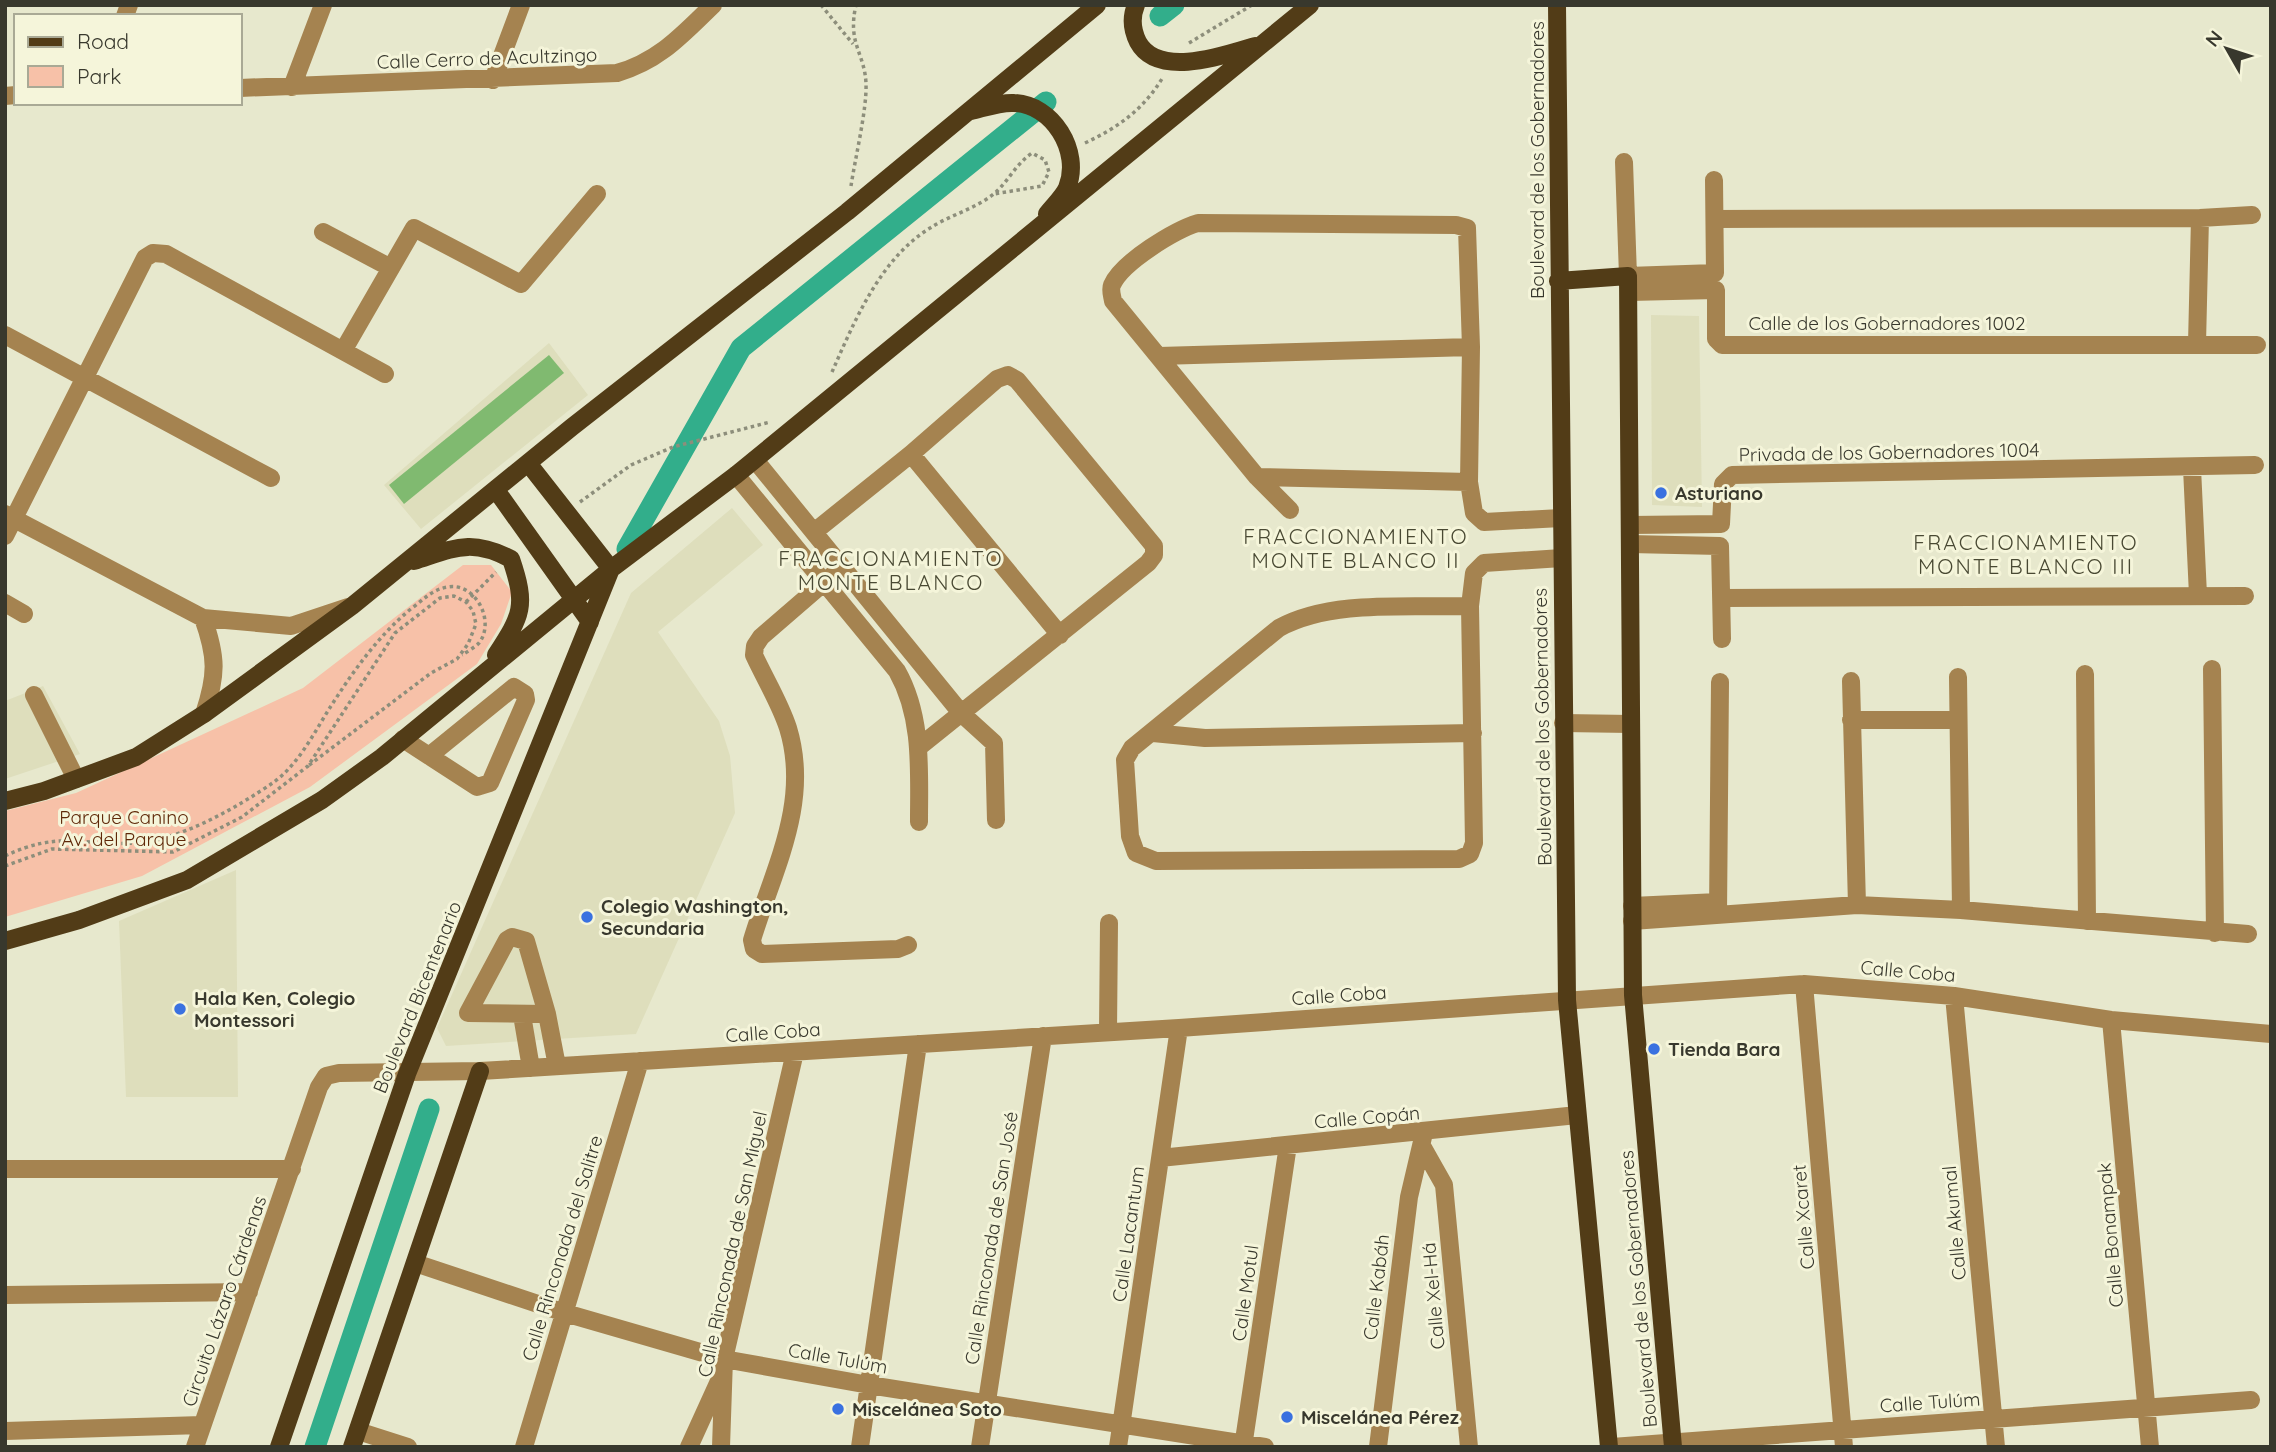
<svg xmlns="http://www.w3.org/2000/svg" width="2276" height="1452" viewBox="0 0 2276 1452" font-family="Quicksand,sans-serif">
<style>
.built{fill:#dedebc}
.green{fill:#f7c1a8}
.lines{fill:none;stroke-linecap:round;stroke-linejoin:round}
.canal{stroke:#32ae8b;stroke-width:21}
.building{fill:#80ba70}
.path{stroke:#8d8e7b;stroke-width:3.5;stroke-dasharray:3.5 3.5;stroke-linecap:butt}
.minor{stroke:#a58350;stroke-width:18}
.major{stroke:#523c17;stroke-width:18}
.poi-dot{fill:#3a71e0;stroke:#f5f5da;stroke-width:2.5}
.labels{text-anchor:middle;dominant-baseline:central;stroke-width:6;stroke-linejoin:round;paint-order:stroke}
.street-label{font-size:19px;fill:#38382d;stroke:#f5f5da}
.poi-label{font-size:19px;font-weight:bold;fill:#38382d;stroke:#f5f5da;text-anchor:start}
.park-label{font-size:19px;fill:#5f2808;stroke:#f5f5da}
.neighbourhood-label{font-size:21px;letter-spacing:2px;fill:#494933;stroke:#f5f5da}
</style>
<rect width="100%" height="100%" fill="#e7e8cd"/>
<path class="built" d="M1651 315 1699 316 1702 507 1652 505Z
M549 343 588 395 421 529 384 485Z
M732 508 763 545 658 632 719 721 730 756 735 813 636 1034 446 1046 437 1028 631 593Z
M43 686 80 754 5 779V701Z
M236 870 238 1097H126L119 921Z"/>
<path class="green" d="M463 565H491L512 592 501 624 477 664 310 787 142 876 5 917V811L76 793 303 688Z"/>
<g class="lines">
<path class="canal" d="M1160 16 1174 5
M627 549 741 348 1046 102
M315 1447 429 1109"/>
</g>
<path class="building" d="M549 355 564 373 404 504 389 485Z"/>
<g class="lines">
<path class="path" d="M821 5 853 44
M1189 43 1252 5
M1085 143C1119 127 1144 109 1163 77
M851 186C855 159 867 109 866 84 865 53 847 44 856 5
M832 372C855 320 880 259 930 228 950 215 978 208 996 192 1009 180 1016 164 1032 153L1045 160 1049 172 1042 186 994 194
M580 502 631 465 673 447 770 422
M466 602 496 572
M5 856C60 830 81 846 135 843 179 841 238 807 274 782 299 764 315 731 331 706 354 670 379 635 412 608 424 599 433 589 448 587 475 582 496 621 479 643 475 647 467 652 462 655
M5 866 52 849 173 852 242 817 308 766 395 633 440 598 454 596 466 602 473 611 476 624 468 644 457 659 431 673 308 766"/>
<path class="minor" d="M125 16 129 5
M493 80 521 5
M292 87 323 5
M240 88 617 73C659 61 682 35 713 5
M5 96 16 95
M1624 162 1628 276 1715 273 1714 180
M1715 219 2200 218 2252 215
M323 232 391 268
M1629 292 1716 290V339L1722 345H2257
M5 335 271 478
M2197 344 2200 218
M343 351 414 228 521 284 597 194
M1159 356 1471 347
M911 454 1060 635
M755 460 961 713 994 743 996 820
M2192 468 2198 595
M736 475 897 671C923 717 919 771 919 822
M1257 477 1469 482
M1290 510 1257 477 1113 301C1112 295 1110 290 1112 285 1122 262 1175 230 1198 223L1456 225 1467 228 1471 347 1469 482 1474 513 1484 522 1561 518
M5 514 203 618 291 626 348 607
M1630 525 1721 524 1723 484 1732 475 2255 465
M814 532 911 454 997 379 1008 375 1017 380 1154 546V555L1148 563 919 747
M5 536 145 258 153 253 166 254 385 374
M1630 544 1720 546 1722 639
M842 567 761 637 755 646 754 655C765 679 780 703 788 728 811 803 773 870 752 940L754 949 762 954 898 949 908 945
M1723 598 2245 596
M5 603 24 614
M1470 606C1410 608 1332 599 1279 628L1132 748 1125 760 1130 836 1136 853 1156 861 1459 859 1470 854 1474 843 1470 606 1474 573 1484 563 1562 558
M203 618C217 657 217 675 204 714
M2212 669 2215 933
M2085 674 2087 921
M1958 677 1961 910
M1851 681 1857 905
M34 695 76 779
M1851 720H1958
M1563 723 1631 724
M1153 733 1205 738 1473 733
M403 739 477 787 490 783 526 700 525 694 514 687 429 756
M1632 906 1718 902
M1718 915 1720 682
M1632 921 1857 905 1961 910 2248 934
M1804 984 1844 1447
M1954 996 1996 1447
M547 1014 468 1013 507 940 512 937 526 941 547 1014 557 1066
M522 1015 531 1068
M2111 1020 2150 1447
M1108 1032 1109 923
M1422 1146 1444 1185 1469 1447
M1160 1158 1577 1115
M5 1169H292
M415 1263 565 1313 724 1359 869 1385 1265 1447
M5 1295 249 1292
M5 1431 202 1425
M358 1431 408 1447
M195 1447 319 1087 326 1076 339 1073 480 1071 1179 1028 1804 984 1954 996 2111 1020 2271 1034
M524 1447 640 1061
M689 1447 719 1381
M721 1447 724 1359 795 1052
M860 1447 918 1044
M980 1447 1043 1036
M1118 1447 1179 1028
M1243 1447 1288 1145
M1378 1447 1409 1197 1424 1133
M1612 1447 2251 1400"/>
<path class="major" d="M1136 5C1131 17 1132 30 1138 42 1158 79 1225 55 1255 46
M1557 5 1567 1000 1609 1447
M971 111C984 108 1001 102 1014 103 1052 104 1082 151 1067 188 1063 197 1053 206 1047 214
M1558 281 1628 276 1633 995 1673 1447
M496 490 590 622
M414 561C455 548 471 538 511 559 527 606 522 615 496 655
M5 801 44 791 136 757 204 714 352 606 572 427 847 212 1097 5
M5 941 79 920 187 880 322 800 382 757 611 569 736 475 1310 5
M279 1447 407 1074 611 569 528 463
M352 1447 480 1071"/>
</g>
<g class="poi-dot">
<circle cx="1661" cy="493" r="7"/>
<circle cx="587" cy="917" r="7"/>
<circle cx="180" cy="1009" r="7"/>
<circle cx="1654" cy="1049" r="7"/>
<circle cx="838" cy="1409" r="7"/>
<circle cx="1287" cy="1417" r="7"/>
</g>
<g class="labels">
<g class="street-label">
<text transform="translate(487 58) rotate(-2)">Calle Cerro de Acultzingo</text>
<text transform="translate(1537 160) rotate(-90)">Boulevard de los Gobernadores</text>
<text x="1887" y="323">Calle de los Gobernadores 1002</text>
<text transform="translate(1889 452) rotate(-1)">Privada de los Gobernadores 1004</text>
<text transform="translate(1542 727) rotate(-91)">Boulevard de los Gobernadores</text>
<text transform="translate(1908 971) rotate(5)">Calle Coba</text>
<text transform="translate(1339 995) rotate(-4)">Calle Coba</text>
<text transform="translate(417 997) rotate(-68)">Boulevard Bicentenario</text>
<text transform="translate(773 1032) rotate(-4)">Calle Coba</text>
<text transform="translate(1367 1117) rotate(-5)">Calle Copán</text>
<text transform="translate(1803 1217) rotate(-95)">Calle Xcaret</text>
<text transform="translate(1954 1223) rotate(-95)">Calle Akumal</text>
<text transform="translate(1128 1234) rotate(-82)">Calle Lacantum</text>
<text transform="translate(2110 1235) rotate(-95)">Calle Bonampak</text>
<text transform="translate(991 1238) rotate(-81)">Calle Rinconada de San José</text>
<text transform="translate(732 1244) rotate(-78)">Calle Rinconada de San Miguel</text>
<text transform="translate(562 1248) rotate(-73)">Calle Rinconada del Salitre</text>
<text transform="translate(1376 1287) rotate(-83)">Calle Kabáh</text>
<text transform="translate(1638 1289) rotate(-95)">Boulevard de los Gobernadores</text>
<text transform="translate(1245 1293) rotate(-82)">Calle Motul</text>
<text transform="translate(1433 1296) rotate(-95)">Calle Xel-Há</text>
<text transform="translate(224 1301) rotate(-71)">Circuito Lázaro Cárdenas</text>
<text transform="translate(838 1358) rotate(10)">Calle Tulúm</text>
<text transform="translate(1930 1402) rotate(-4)">Calle Tulúm</text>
</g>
<g class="poi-label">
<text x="1675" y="493">Asturiano</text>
<text x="601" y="906">Colegio Washington,<tspan x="601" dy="22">Secundaria</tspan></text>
<text x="194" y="998">Hala Ken, Colegio<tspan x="194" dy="22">Montessori</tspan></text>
<text x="1668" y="1049">Tienda Bara</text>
<text x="852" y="1409">Miscelánea Soto</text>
<text x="1301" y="1417">Miscelánea Pérez</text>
</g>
<g class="park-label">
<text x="124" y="817">Parque Canino<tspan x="124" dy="22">Av. del Parque</tspan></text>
</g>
<g class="neighbourhood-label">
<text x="1356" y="536">FRACCIONAMIENTO<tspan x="1356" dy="24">MONTE BLANCO II</tspan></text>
<text x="2026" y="542">FRACCIONAMIENTO<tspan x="2026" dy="24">MONTE BLANCO III</tspan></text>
<text x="891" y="558">FRACCIONAMIENTO<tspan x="891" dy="24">MONTE BLANCO</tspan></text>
</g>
</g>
<rect width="2276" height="1452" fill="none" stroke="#38382d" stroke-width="14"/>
<rect x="14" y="14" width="228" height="91" fill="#f5f5da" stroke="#a9a995" stroke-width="2"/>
<rect x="28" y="37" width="35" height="10" fill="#523c17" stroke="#a9a995" stroke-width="2"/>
<text x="77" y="49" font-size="21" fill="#38382d">Road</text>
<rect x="28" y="66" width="35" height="21" fill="#f7c1a8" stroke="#a9a995" stroke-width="2"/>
<text x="77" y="84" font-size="21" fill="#38382d">Park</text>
<g transform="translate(2227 49) rotate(309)" stroke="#f5f5da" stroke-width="5" paint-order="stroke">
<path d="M0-5L12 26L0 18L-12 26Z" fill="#38382d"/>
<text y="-10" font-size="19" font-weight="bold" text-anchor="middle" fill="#38382d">N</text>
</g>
</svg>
